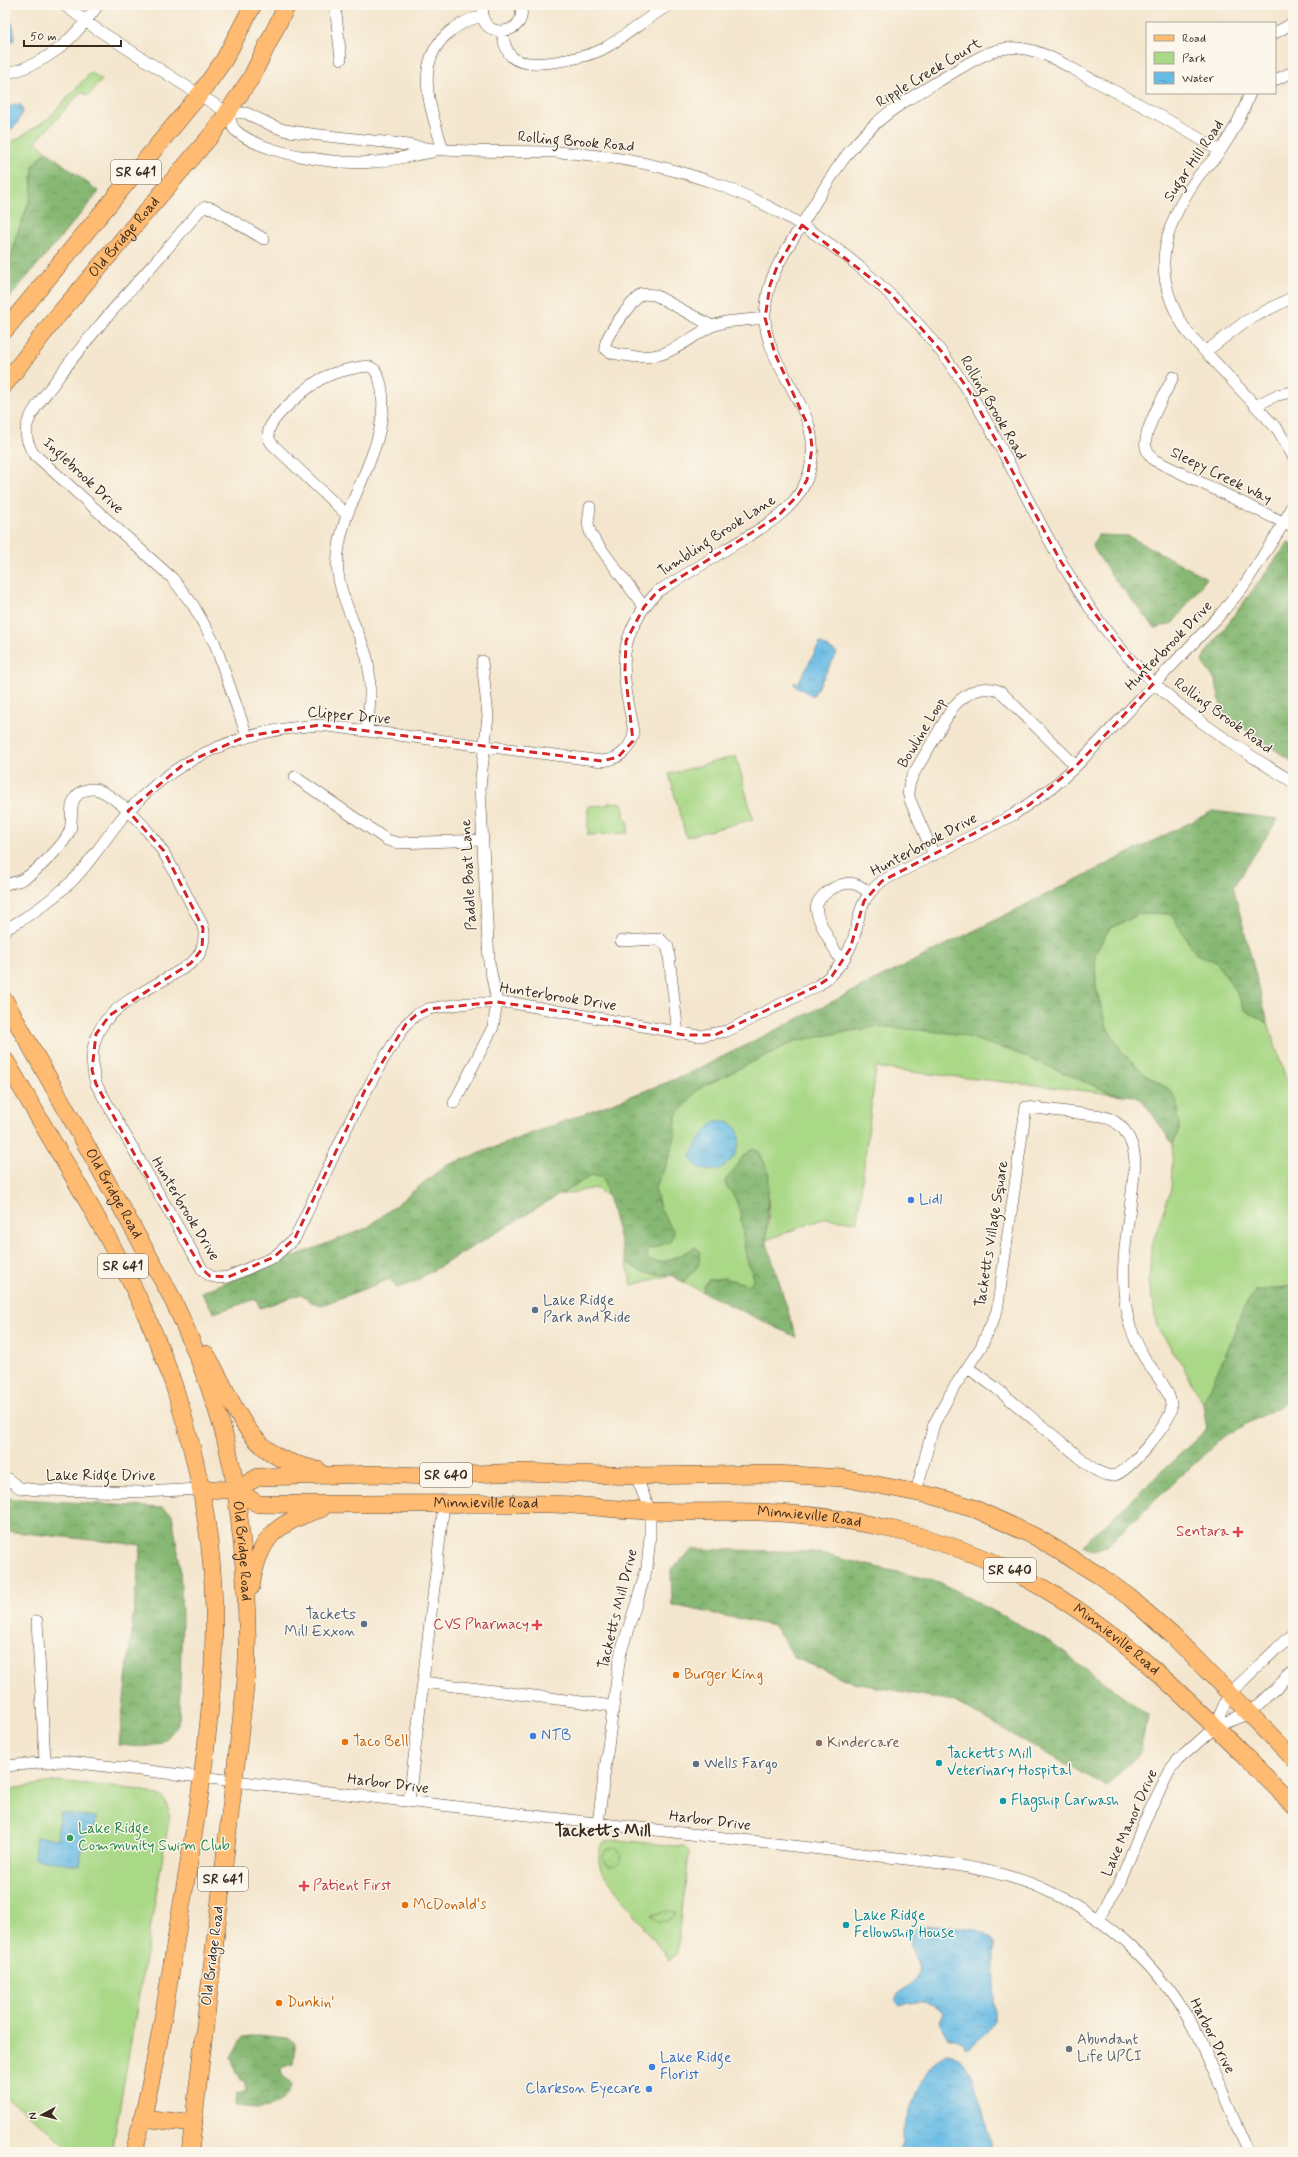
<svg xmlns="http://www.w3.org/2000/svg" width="1298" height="2157" viewBox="0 0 1298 2157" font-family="Mynerve,sans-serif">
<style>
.green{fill:#a9d886;stroke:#728152}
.forest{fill:url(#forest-crowns);stroke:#607148}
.garden{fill:url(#garden-dots);stroke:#728152}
.water{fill:url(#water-ripples);stroke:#527281}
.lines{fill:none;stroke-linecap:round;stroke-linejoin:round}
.street-casing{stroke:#574638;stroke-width:12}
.primary-casing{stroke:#574638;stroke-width:18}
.street{stroke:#fff;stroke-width:11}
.primary{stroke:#febb71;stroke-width:17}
.marked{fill:none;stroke:#d62828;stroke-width:3;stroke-dasharray:8 5;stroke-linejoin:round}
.shop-dot{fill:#3f7fe0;stroke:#fbf7ec;stroke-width:1.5}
.service-dot{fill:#5c6f8a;stroke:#fbf7ec;stroke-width:1.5}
.health-dot{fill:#e0444e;stroke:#fbf7ec;stroke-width:1.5}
.food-dot{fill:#e8710a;stroke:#fbf7ec;stroke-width:1.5}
.education-dot{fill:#8d6e63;stroke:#fbf7ec;stroke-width:1.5}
.culture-dot{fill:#0f9aa8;stroke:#fbf7ec;stroke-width:1.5}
.leisure-dot{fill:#2e9e5b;stroke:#fbf7ec;stroke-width:1.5}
.worship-dot{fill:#6b7280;stroke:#fbf7ec;stroke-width:1.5}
.labels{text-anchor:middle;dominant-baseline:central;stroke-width:3;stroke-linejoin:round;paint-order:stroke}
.shield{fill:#fbf7ec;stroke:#75685c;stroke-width:1}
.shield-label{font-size:14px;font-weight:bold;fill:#3b2a1e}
.street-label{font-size:15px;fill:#3b2a1e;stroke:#fbf7ec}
.shop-label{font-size:15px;fill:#366cbe;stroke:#fbf7ec;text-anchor:start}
.service-label{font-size:15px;fill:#4e5e75;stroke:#fbf7ec;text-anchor:start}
.health-label{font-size:15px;fill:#be3a42;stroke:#fbf7ec;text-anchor:end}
.food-label{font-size:15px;fill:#c56008;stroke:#fbf7ec;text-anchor:start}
.education-label{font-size:15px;fill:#785e54;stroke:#fbf7ec;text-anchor:start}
.culture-label{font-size:15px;fill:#0d838f;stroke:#fbf7ec;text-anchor:start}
.leisure-label{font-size:15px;fill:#27864d;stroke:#fbf7ec;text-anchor:start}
.worship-label{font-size:15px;fill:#5b616d;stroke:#fbf7ec;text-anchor:start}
.quarter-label{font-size:17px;font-weight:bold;fill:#3b2a1e;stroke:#fbf7ec}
</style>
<defs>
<pattern id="forest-crowns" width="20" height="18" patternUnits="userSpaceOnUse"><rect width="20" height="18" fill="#86b873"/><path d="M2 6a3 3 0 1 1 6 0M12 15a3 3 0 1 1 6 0" fill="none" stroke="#6f965e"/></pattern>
<pattern id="garden-dots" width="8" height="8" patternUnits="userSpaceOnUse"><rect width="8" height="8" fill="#a9d886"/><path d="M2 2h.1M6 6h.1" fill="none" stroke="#92ba73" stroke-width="1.8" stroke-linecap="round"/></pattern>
<pattern id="water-ripples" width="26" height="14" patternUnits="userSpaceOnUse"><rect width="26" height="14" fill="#68bbe4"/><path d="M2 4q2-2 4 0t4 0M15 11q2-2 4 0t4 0" fill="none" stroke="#5798b8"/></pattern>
</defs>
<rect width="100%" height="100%" fill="#fbf7ec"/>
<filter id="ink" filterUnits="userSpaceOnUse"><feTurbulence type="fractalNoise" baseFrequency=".025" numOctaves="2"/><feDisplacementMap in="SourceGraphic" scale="8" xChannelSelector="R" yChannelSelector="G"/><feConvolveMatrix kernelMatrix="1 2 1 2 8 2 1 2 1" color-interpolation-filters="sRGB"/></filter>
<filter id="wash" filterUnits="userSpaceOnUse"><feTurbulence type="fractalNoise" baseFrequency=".012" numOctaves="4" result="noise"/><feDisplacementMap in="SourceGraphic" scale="16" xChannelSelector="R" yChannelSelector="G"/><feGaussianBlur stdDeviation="0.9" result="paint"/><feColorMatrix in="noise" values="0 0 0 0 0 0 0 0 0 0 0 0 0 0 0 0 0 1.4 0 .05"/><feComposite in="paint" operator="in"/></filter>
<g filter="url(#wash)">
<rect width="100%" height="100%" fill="#f4e6ce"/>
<path class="green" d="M91 72 102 80 88 96 81 92 36 142 46 151 33 167 31 197 16 237 9 267 5 271V150L9 144 48 119Z
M736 756 753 819 686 837 669 774Z
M621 802 624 807V817L628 821V833L588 835V806L608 805V803Z
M1142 913 1171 914 1196 954 1215 961 1235 989 1245 1010 1268 1023 1293 1101V1286L1255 1291 1243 1309 1228 1349 1203 1403 1181 1363 1157 1327 1149 1283 1151 1247 1171 1189 1173 1144 1179 1129 1170 1090 1146 1075 1122 1052 1106 1026 1096 989 1095 954 1109 929Z
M879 1026 957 1033 1012 1051 1114 1094 876 1068 857 1222 825 1218 766 1240 769 1213 768 1196 743 1156 735 1169 725 1181 727 1188C745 1202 741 1239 747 1260 749 1266 752 1272 754 1278L749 1285 724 1278 704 1286 703 1292 683 1282 698 1266 677 1256C666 1262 658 1265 646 1259L649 1250 671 1241 674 1232 660 1209 655 1188 667 1163 675 1137 676 1116 698 1089 795 1041Z
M592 1175 603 1178 609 1197 595 1188 560 1195Z
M626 1262 644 1273 671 1275 632 1285Z
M58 1781 141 1790 164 1798 170 1814 112 2152H75L5 2096V1790Z
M618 1840 684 1847 689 1853 678 1947 676 1955 669 1960 601 1870C598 1860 597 1849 605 1841Z"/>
<path class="forest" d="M46 151 99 192 5 303V271L9 267 16 237 31 197 33 166Z
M1098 535 1128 536 1207 578 1173 623 1155 628 1112 576 1092 546Z
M1288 543 1293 545V762L1223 714 1215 680 1202 662 1205 654Z
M1213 811 1278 819 1233 887 1268 1023 1245 1010 1235 989 1215 961 1196 954 1171 914 1142 913 1109 929 1095 954 1096 989 1106 1026 1122 1052 1146 1075 1170 1090 1178 1103 1179 1129 1173 1144 1143 1101 1133 1096 1114 1094 1012 1051 957 1034 879 1026 795 1041 698 1089 676 1116 675 1137 667 1163 655 1188 660 1209 674 1232 671 1241 649 1250 646 1258C663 1268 679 1255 695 1247L701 1252 698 1266 683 1282 671 1275 644 1273 626 1262 603 1178 592 1175 414 1282 397 1288 390 1279 322 1305 311 1302 301 1294 260 1308 256 1299 214 1313 201 1292 367 1228 445 1166 684 1076Z
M753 1148 760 1153 769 1173 766 1240 796 1337 703 1292 704 1286 708 1280 724 1278 749 1285 754 1278C752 1272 749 1266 747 1260 741 1240 745 1202 727 1188L725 1181C735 1170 741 1157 753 1148Z
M1293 1286V1399L1223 1437 1105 1547 1094 1551 1083 1545 1207 1429 1203 1403 1228 1349 1243 1309 1255 1291Z
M5 1498 163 1508 172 1514 180 1565 182 1616 179 1719C166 1750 148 1748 119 1745L141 1545 5 1531Z
M694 1549 813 1552 939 1582 1044 1638 1147 1714 1141 1750 1107 1787 953 1701 854 1683 795 1658 774 1626 672 1605 671 1569Z
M257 2035 288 2038 295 2043 293 2064 283 2067 281 2070 282 2075 292 2084C280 2112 263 2109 236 2106L235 2103 236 2095 246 2091 247 2087 245 2082 241 2081 231 2058 243 2037Z"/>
<path class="garden" d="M603 1857a9 9 0 1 1 18 0a9 9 0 1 1-18 0Z
M667 1911 677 1912C672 1919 666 1923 657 1921L651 1915Z"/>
<path class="water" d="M5 15C13 20 16 33 13 41L8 44 5 43Z
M14 104 21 105 23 112 17 124 5 135V111Z
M820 643 837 653 813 696 794 685 795 682 798 683Z
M716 1121C760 1118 734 1184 700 1168 694 1165 691 1160 691 1153L707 1129Z
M60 1813 96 1817 95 1828 84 1830 80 1865 34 1859 36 1837 57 1839Z
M931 1925C947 1926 989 1926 994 1943V2021L989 2030 969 2047 964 2046 962 2041 948 2037 940 2022 944 2013C929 1999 918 2000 900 2006L895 2001 898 1994C941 1967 901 1958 913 1931L920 1926Z
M946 2053C976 2053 986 2130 992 2152H896L902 2146C904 2141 902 2136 904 2131 911 2104 922 2069 946 2053Z"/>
</g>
<g filter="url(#ink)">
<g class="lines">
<g class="street-casing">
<path id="street" d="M64 5 95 28 228 113C230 118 231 126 235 130 263 155 339 165 375 162 394 160 413 155 432 152
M335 5 341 59
M484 5C473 41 531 38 520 5
M502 32C504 41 505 50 512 57 527 71 586 58 603 49 627 36 646 17 670 5
M1275 33 1293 23
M5 74C49 63 72 41 98 5
M1275 80 1293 72
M1250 93C1243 114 1233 132 1221 150 1214 160 1204 168 1197 178 1160 231 1150 277 1188 333L1278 430 1293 456
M228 113H246L273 126 284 130C320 136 357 139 393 143 410 145 427 149 444 150 481 152 518 151 554 152 613 155 670 166 725 187 825 226 912 301 969 392 1020 474 1054 567 1116 643 1165 702 1229 743 1293 782
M443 150C432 111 412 66 447 34 458 24 469 19 483 16
M642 294 655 295 712 326C678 344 667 363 624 355 617 354 610 354 605 348 604 336 632 301 642 294Z
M712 326 725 322 765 318
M1205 352 1246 321 1293 297
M367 366C376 368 377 373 380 381 392 425 363 475 347 515L272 444C269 440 267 435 269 430 272 416 312 383 325 377 337 371 354 368 367 366Z
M1173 377C1166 392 1142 432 1146 447 1147 453 1151 457 1154 460L1293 527
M1255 406 1277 395 1293 392
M590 507 588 524 591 535 644 607
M347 515C331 563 336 579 354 624 359 635 364 647 367 658 372 683 370 706 367 731
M247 736 215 644 193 605 172 578 33 453C27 443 24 433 28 422 34 406 48 392 57 379 101 319 153 267 200 210L206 207 212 208 264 239
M295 777 387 840 398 843 482 840
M934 855 910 800 908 792 910 782 914 773 953 707C966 693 982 683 1001 692L1076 766
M5 884C12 883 19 882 25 878 37 871 66 843 70 830 73 820 69 807 75 798 79 792 86 789 93 789 107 789 141 821 149 833 166 853 177 876 189 900 193 909 200 918 203 927 205 933 204 941 202 948 198 961 185 967 174 974 128 1001 78 1019 96 1084L202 1269 210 1276 219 1278 228 1277 274 1257 295 1238 350 1121 383 1060 406 1024 416 1015 428 1009 468 1003H513L699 1036 727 1031 819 985C832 975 842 965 849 950 863 921 852 906 882 881L1013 815 1054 786 1076 766 1219 616 1243 587 1284 523 1293 503
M5 930C29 916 51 901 71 882 93 860 108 833 128 811 180 754 244 730 320 725L602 761C619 760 632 748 634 731 622 673 613 638 658 591 681 578 703 564 725 550 754 532 792 515 806 481 834 414 763 373 765 314 766 298 770 281 777 267 786 249 797 233 807 216 827 184 845 151 874 125 896 105 922 91 947 76 966 65 987 50 1009 48 1038 46 1067 66 1091 79 1135 101 1178 125 1220 151
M621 941 660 939 668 947 678 1034
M842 963C834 948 821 928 817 913 813 898 832 887 844 884 853 881 863 887 869 893
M454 1103 493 1027 497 1002 489 962 480 787 488 716 482 661
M5 1477 20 1488 38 1490 143 1492 200 1489
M916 1492 934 1424 953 1389 981 1347 997 1311 1026 1107 1102 1116C1124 1122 1133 1139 1135 1161 1132 1216 1114 1271 1130 1326 1134 1337 1138 1347 1144 1357 1152 1371 1173 1391 1171 1410 1169 1424 1129 1471 1115 1475 1107 1477 1102 1473 1095 1470L996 1388 968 1368
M37 1621 45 1761
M423 1682 613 1706
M1214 1728 1229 1694 1293 1633
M5 1766 62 1761 949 1864C983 1869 1017 1876 1048 1891 1111 1920 1165 1971 1196 2033 1216 2072 1229 2113 1249 2152
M409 1801 444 1503
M598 1823 620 1655 639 1595 647 1567 650 1537V1511L636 1476
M1097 1919 1118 1887 1145 1820 1170 1770 1177 1761 1214 1728 1249 1713 1293 1672"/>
</g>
<g class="primary-casing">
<g id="primary">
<path d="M5 330 200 94 224 60 253 5"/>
<path id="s1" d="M5 384 54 320 214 132 251 78 287 5"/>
<path id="s2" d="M5 1001 169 1292C196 1348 220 1407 232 1468 237 1493 239 1518 242 1543 246 1589 249 1633 246 1680L190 2152"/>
<path d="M5 1060C25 1093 43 1126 63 1159 107 1234 149 1309 176 1392 198 1462 213 1538 214 1612 215 1717 196 1823 178 1926 166 2002 154 2078 134 2152"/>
<path d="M206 1354C229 1390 240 1437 280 1458 292 1464 306 1467 318 1470"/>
<path id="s3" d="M200 1489 236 1490 258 1504C357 1505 455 1502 553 1504 585 1505 617 1510 650 1511 693 1513 737 1510 780 1513 859 1518 944 1537 1015 1573 1124 1627 1207 1720 1293 1804"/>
<path d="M236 1490 258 1477 378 1474 427 1476 521 1472 636 1476 777 1474 843 1478 933 1496 971 1507 1036 1537 1100 1576 1129 1597 1173 1636 1293 1758"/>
<path d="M251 1587C259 1538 274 1524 321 1509"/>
<path d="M143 2118 194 2124"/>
</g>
</g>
<use href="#street" class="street"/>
<use href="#primary" class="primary"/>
</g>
</g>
<path class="marked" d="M802 225 890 293 942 352 970 392 1060 560 1090 607 1117 643 1154 683 1076 766 1029 805 882 881 864 901 850 949 832 976 819 985 715 1035H684L573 1013 497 1002 428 1009 416 1015 406 1024 365 1090 295 1238 274 1257 228 1277 210 1276 202 1269 137 1159 96 1084 92 1070 96 1034 110 1015 191 963 202 949 203 928 164 851 128 811 185 763 247 736 320 725 602 761 618 757 633 741 625 670 626 641 644 607 658 591 777 517 798 495 807 480 812 448 810 430 775 354 765 318 770 285 777 267Z"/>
<g class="shop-dot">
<circle cx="911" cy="1200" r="4"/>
<circle cx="533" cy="1736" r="4"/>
<circle cx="652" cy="2067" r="4"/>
<circle cx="649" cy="2089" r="4"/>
</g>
<g class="service-dot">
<circle cx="535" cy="1310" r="4"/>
<circle cx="364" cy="1624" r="4"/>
<circle cx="696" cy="1764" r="4"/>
</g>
<g class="health-dot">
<path d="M1236 1526h4v4h4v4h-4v4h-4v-4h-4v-4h4z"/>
<path d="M535 1619h4v4h4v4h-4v4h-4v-4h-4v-4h4z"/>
<path d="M302 1880h4v4h4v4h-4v4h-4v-4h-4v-4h4z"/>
</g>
<g class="food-dot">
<circle cx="676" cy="1675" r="4"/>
<circle cx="345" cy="1742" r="4"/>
<circle cx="405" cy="1905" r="4"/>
<circle cx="279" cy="2003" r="4"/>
</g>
<circle class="education-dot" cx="819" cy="1743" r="4"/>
<g class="culture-dot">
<circle cx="939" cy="1763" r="4"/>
<circle cx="1003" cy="1801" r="4"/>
<circle cx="846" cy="1925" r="4"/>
</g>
<circle class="leisure-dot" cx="70" cy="1838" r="4"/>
<circle class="worship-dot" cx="1069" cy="2049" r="4"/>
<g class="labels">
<g class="shield">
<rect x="111" y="160" width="50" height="24" rx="3"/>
<rect x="98" y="1254" width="50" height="24" rx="3"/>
<rect x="420" y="1463" width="52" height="24" rx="3"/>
<rect x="984" y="1558" width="52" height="24" rx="3"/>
<rect x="198" y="1867" width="50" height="24" rx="3"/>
</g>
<g class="shield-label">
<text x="136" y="172">SR 641</text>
<text x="123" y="1266">SR 641</text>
<text x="446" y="1475">SR 640</text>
<text x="1010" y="1570">SR 640</text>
<text x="223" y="1879">SR 641</text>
</g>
<g class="street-label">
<text transform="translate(929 73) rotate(-31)">Ripple Creek Court</text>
<text transform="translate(576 142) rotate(5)">Rolling Brook Road</text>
<text transform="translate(1194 161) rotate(-56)">Sugar Hill Road</text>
<text stroke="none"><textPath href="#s1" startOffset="189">Old Bridge Road</textPath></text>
<text transform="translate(993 408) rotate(60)">Rolling Brook Road</text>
<text transform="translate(83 476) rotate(43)">Inglebrook Drive</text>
<text transform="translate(1221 476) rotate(26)">Sleepy Creek Way</text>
<text transform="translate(717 536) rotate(-33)">Tumbling Brook Lane</text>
<text transform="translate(1169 646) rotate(-46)">Hunterbrook Drive</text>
<text transform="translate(349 716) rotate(5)">Clipper Drive</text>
<text transform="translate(1223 716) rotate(36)">Rolling Brook Road</text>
<text transform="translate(922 733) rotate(-59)">Bowline Loop</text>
<text transform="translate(924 845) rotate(-28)">Hunterbrook Drive</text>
<text transform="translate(469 875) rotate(-93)">Paddle Boat Lane</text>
<text transform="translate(558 997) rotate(9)">Hunterbrook Drive</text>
<text stroke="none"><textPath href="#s2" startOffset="221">Old Bridge Road</textPath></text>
<text transform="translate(185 1209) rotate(59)">Hunterbrook Drive</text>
<text transform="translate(992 1234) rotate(-81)">Tacketts Village Square</text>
<text x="101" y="1476">Lake Ridge Drive</text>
<text stroke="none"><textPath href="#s3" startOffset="290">Minnieville Road</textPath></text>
<text stroke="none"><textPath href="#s3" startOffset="614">Minnieville Road</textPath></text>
<text stroke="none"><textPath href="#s2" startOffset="605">Old Bridge Road</textPath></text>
<text transform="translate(618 1609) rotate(-76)">Tacketts Mill Drive</text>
<text stroke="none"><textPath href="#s3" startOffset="950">Minnieville Road</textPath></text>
<text transform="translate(388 1784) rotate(7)">Harbor Drive</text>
<text transform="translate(710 1821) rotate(7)">Harbor Drive</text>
<text transform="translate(1130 1823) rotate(-66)">Lake Manor Drive</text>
<text transform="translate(213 1956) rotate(-83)">Old Bridge Road</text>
<text transform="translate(1212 2036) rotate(63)">Harbor Drive</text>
</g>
<g class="shop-label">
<text x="919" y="1200">Lidl</text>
<text x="541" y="1736">NTB</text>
<text x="660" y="2058">Lake Ridge<tspan x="660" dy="17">Florist</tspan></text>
<text x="641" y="2089" text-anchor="end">Clarkson Eyecare</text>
</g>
<g class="service-label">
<text x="543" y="1301">Lake Ridge<tspan x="543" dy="17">Park and Ride</tspan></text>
<text x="356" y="1615" text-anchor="end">Tackets<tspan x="356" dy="17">Mill Exxon</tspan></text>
<text x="704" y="1764">Wells Fargo</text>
</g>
<g class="health-label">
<text x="1229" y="1532">Sentara</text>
<text x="529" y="1625">CVS Pharmacy</text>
<text x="313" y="1886" text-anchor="start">Patient First</text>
</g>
<g class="food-label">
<text x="684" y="1675">Burger King</text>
<text x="353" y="1742">Taco Bell</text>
<text x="413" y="1905">McDonald's</text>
<text x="287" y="2003">Dunkin'</text>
</g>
<g class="education-label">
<text x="827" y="1743">Kindercare</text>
</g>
<g class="culture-label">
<text x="947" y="1754">Tacketts Mill<tspan x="947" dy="17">Veterinary Hospital</tspan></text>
<text x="1011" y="1801">Flagship Carwash</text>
<text x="854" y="1916">Lake Ridge<tspan x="854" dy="17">Fellowship House</tspan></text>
</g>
<g class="leisure-label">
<text x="78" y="1829">Lake Ridge<tspan x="78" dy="17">Community Swim Club</tspan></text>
</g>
<g class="worship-label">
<text x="1077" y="2040">Abundant<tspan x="1077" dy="17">Life UPCI</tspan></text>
</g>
<g class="quarter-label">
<text x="603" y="1831">Tacketts Mill</text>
</g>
</g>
<rect width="1298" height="2157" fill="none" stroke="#fbf7ec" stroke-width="20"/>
<rect x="1146" y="22" width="130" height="72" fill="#fbf7ec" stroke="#aea59a"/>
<rect x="1154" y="35" width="20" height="6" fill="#febb71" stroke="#aea59a"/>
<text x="1182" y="42" font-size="12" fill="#3b2a1e">Road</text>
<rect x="1154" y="52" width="20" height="12" fill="#a9d886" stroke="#aea59a"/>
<text x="1182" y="62" font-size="12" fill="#3b2a1e">Park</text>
<rect x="1154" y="72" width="20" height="12" fill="url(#water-ripples)" stroke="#aea59a"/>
<text x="1182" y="82" font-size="12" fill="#3b2a1e">Water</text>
<g transform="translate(42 2115) rotate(263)" stroke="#fbf7ec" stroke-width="3" paint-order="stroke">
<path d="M0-3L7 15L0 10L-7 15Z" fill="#3b2a1e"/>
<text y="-6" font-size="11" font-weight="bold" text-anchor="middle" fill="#3b2a1e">N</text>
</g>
<path d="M24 40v6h97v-6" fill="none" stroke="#3b2a1e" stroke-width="2"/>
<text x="30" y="40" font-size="12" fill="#3b2a1e" stroke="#fbf7ec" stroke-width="3" paint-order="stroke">50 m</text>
</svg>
